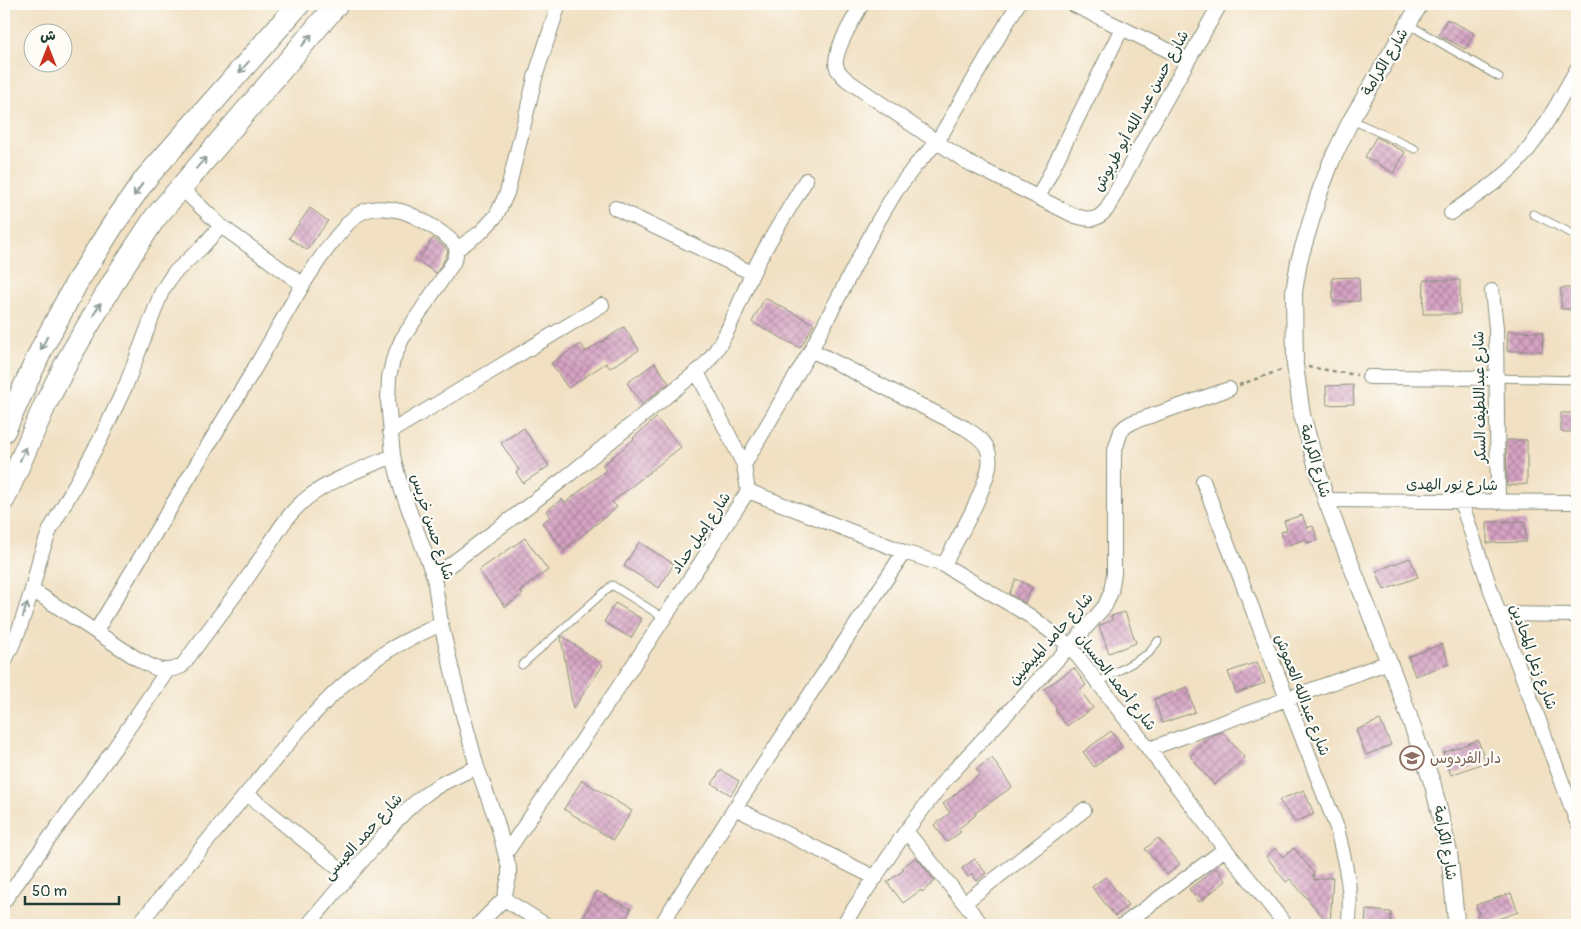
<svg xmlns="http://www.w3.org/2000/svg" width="1581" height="929" viewBox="0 0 1581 929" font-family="Pangolin,'Playpen Sans Arabic',sans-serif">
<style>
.building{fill:url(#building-cross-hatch)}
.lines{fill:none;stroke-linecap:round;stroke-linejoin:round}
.service-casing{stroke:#888e7b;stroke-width:9}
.minor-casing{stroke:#888e7b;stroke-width:16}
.tertiary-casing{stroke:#888e7b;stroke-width:18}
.trunk-casing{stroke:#888e7b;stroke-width:24}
.path{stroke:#888e7b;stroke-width:2.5;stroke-dasharray:4 4;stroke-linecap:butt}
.service{stroke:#fff;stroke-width:7}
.minor{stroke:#fff;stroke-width:14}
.tertiary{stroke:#fff;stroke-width:16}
.trunk{stroke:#fff;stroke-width:22}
.oneway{stroke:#8f9e9a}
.labels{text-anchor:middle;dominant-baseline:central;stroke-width:4.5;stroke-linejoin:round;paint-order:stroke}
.street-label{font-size:15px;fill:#1f3d34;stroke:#fdfcf7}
.education-label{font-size:15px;fill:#785e54;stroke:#fdfcf7;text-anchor:start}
</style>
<defs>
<pattern id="building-cross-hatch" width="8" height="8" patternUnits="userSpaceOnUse" patternTransform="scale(1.25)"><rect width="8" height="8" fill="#d6a2c3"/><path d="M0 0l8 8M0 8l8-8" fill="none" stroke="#ad859f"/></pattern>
</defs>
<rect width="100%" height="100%" fill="#fdfcf7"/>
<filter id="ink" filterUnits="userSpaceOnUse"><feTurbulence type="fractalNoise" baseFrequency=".02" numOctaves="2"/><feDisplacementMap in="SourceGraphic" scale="10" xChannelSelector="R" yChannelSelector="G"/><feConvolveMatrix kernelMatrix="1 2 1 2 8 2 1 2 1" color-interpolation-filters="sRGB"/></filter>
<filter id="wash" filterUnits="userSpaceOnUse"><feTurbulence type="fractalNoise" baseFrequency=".0096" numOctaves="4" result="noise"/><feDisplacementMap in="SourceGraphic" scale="20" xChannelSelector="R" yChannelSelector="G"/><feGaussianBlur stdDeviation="1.12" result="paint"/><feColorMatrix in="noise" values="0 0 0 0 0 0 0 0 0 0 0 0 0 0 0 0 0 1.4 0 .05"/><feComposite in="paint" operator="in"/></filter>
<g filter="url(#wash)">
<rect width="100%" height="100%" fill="#f1e0c2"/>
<g id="blocks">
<path class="building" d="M1447 19 1474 33 1465 49 1439 35Z
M1376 137 1405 152 1394 173 1365 157Z
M310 208 328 221 307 250 289 238Z
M433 238 442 245 448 251 445 259 436 273 418 261Z
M1359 277 1360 301 1333 302 1332 278Z
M1424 280H1460V314H1423Z
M1561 288H1577V309H1561Z
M765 298 814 324 800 348 752 322Z
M624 327 639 350 610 368 606 363 568 388 551 363 581 344 586 352Z
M1508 331 1543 332 1542 351H1507Z
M655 363 669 383 642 404 627 383Z
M1353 385 1354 404 1327 405 1326 386Z
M1561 413H1577V432H1561Z
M656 418 681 447 612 502 617 507 564 550 542 523 550 517 546 511 562 499 565 503 606 470 602 466 634 439 633 438Z
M524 428 549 466 523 483 516 472 519 470 501 443Z
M1506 440H1527V484L1507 486Z
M1302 515 1307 528 1313 526 1318 540 1307 543 1306 539 1286 546 1281 532 1287 530 1284 521Z
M1525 521 1526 542 1487 543V522Z
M525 538 548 570 520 591 523 594 505 607 479 570Z
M639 542 674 564 659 588 624 566Z
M1410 558 1418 577 1384 590 1376 571Z
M1016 579 1032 587 1025 603 1009 594Z
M615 603 642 619 631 638 604 622Z
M1125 612 1136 643 1109 653 1099 626 1112 620 1111 616Z
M562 636 603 665 573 709 561 637Z
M1442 644 1449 664 1415 676 1408 657Z
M1257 662 1265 683 1236 693 1228 672Z
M1074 668 1086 685 1080 690 1093 708 1067 726 1055 710 1057 708 1044 689Z
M1187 687 1195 712 1162 723 1154 699Z
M1380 720 1391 745 1366 755 1356 730Z
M1111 731 1122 747 1094 767 1083 752Z
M1222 732 1245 758 1214 785 1190 756 1214 735Z
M1478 740 1486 762 1451 775 1443 753Z
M992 758 1012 787 975 813 976 815 958 829 961 832 947 842 934 825 950 813 943 804 980 774 976 769Z
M721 770 739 781 731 795 712 784Z
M582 780 632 811 613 840 564 809Z
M1304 790 1314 814 1295 822 1279 800Z
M1158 838 1180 864 1167 875 1145 849Z
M1275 848 1283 857 1294 848 1313 872 1314 880 1333 877 1330 925 1290 879 1286 882 1266 856Z
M916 857 935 881 922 892 921 890 903 903 887 882 904 870 902 868Z
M975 859 986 873 977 881 972 874 968 877 962 868Z
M1216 868 1226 881 1199 902 1189 889Z
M1105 877 1128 905 1115 916 1092 887Z
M597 891 631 909 623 925H579Z
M1511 893 1518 912 1481 925 1477 914 1479 913 1476 905Z
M1366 910 1391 912V925H1365Z"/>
</g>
</g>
<g filter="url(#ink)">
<use href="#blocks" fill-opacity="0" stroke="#888e7b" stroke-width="1"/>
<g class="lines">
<g class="service-casing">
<path id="service" d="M1408 24 1499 77
M1352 120 1415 149
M1533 214 1577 236
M1496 378 1577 380
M522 665 612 585 664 618
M1098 683 1149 653 1158 641"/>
</g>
<g class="minor-casing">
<path id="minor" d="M862 4C855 17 831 53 837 68 838 72 844 77 847 80L965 161 1075 216C1090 220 1096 222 1107 209L1147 133 1220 4
M1072 4 1188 60
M180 187 221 226 302 284
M1038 198 1122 28
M615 208 752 273
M1451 213C1471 199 1493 186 1511 169 1539 142 1557 103 1577 69
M457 249 481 232 496 216 507 193 536 74 559 4
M1492 291 1496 328 1498 502
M811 350 965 428C973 433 983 439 987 448 990 455 990 464 988 471 979 504 959 535 944 565
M697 372 744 465
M1369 377 1496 378
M390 432 602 305
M1203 481 1337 828C1344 860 1354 893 1348 925
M748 491 904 552 944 565 1030 616 1070 646 1225 849 1286 925
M1326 500 1577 502
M1461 502 1499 614 1577 822
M434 577 565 478 704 366C728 339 737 306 752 274 767 242 788 211 806 180
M32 590 136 658C154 668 162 675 182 666 205 634 230 603 252 571 270 546 283 517 307 498 332 479 364 468 393 456
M1499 614 1577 615
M96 631C148 544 201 458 253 371 282 323 306 271 344 228 351 219 360 211 371 209 380 207 392 209 401 211 413 214 454 237 456 248 458 254 455 258 453 263L402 339 393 360 389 377 388 401 393 456 402 491 434 577 441 624 459 700 477 767 497 822 509 868V877L504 899 478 925
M4 663 19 630 32 590 40 557 50 530 100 440 126 385 162 291 173 274 201 248 221 226
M1149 749 1389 662
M247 794 348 876
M735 808 876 878
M906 831 982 925
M506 853 614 694 748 491 744 465 811 350 877 223 896 191 915 166 937 142 1018 4
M504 899 546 925
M4 901 114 749 167 671
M964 903 1084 810
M138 925 300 729C327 699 355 671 389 650 406 640 424 632 441 624
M308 925C330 899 352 872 375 846 390 828 406 808 426 794 441 782 460 775 477 767
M661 925 735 808 904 552
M843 925 906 831 945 780 1070 646 1105 606 1111 592 1114 573V453L1121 431 1126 426 1133 422 1229 389
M1123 925 1225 849"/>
</g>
<g class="tertiary-casing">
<path id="tertiary" d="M1420 4 1351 120 1331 162 1319 194 1299 261 1294 292 1295 365 1302 415 1326 500 1400 691 1433 785 1449 852 1456 920 1455 925"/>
</g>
<g class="trunk-casing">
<path id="trunk" d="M4 431 43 346 77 282 113 225 146 178 299 4
M4 499 45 405 69 358 120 271 155 218 337 4"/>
</g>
<path class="path" d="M1308 367 1357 375
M1239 385 1281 370"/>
<use href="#service" class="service"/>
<use href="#minor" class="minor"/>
<use href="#tertiary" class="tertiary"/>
<use href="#trunk" class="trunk"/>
</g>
<defs><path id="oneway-shaft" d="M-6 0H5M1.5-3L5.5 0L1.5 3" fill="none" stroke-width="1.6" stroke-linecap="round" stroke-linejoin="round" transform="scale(1.25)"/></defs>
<g class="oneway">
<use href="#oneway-shaft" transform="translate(307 40) rotate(-50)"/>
<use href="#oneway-shaft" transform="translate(244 67) rotate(131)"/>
<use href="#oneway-shaft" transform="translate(201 163) rotate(-49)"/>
<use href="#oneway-shaft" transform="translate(138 190) rotate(125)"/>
<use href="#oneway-shaft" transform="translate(97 309) rotate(-60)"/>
<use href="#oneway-shaft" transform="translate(44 343) rotate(117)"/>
<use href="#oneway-shaft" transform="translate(23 454) rotate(-66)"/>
<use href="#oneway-shaft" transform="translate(25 610) rotate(-73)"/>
</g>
</g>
<defs>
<g id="school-ring" transform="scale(1.25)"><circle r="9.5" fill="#fdfcf7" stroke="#8d6e63" stroke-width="1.5"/><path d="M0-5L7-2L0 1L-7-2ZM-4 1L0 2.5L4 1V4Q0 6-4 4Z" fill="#8d6e63"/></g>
</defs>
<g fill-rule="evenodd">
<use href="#school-ring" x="1412" y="758"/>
</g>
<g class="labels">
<g class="street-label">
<text transform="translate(1385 62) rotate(-59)">شارع الكرامة</text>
<text transform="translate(1141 111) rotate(-61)">شارع حسن عبد الله أبو طربوش</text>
<text transform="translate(1480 397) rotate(-91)">شارع عبداللطيف السكر</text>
<text transform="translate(1315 461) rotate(74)">شارع الكرامة</text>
<text transform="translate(1452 485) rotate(1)">شارع نور الهدى</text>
<text transform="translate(432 527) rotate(72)">شارع حسن خريس</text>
<text transform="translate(701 533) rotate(-56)">شارع إميل حداد</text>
<text transform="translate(1051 639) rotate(-48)">شارع حامد المبيضين</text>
<text transform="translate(1533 657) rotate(70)">شارع زعل المحادين</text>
<text transform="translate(1116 682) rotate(52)">شارع أحمد الحسبان</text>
<text transform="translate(1302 695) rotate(69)">شارع عبدالله العموش</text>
<text transform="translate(363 837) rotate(-48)">شارع حمد العيسى</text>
<text transform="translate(1445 843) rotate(80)">شارع الكرامة</text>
</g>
<g class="education-label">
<text x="1430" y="758">دار الفردوس</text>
</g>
</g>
<rect width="1581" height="929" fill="none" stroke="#fdfcf7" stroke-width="20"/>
<g transform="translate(48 48)"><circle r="24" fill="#fdfcf7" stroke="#a4b0a9"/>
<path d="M0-4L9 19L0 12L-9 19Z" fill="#c8321e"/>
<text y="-8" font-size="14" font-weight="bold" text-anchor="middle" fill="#1f3d34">ش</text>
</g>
<path d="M25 896v8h94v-8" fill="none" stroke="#1f3d34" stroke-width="2.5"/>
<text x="32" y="896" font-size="15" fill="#1f3d34" stroke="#fdfcf7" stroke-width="4" paint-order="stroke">50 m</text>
</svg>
